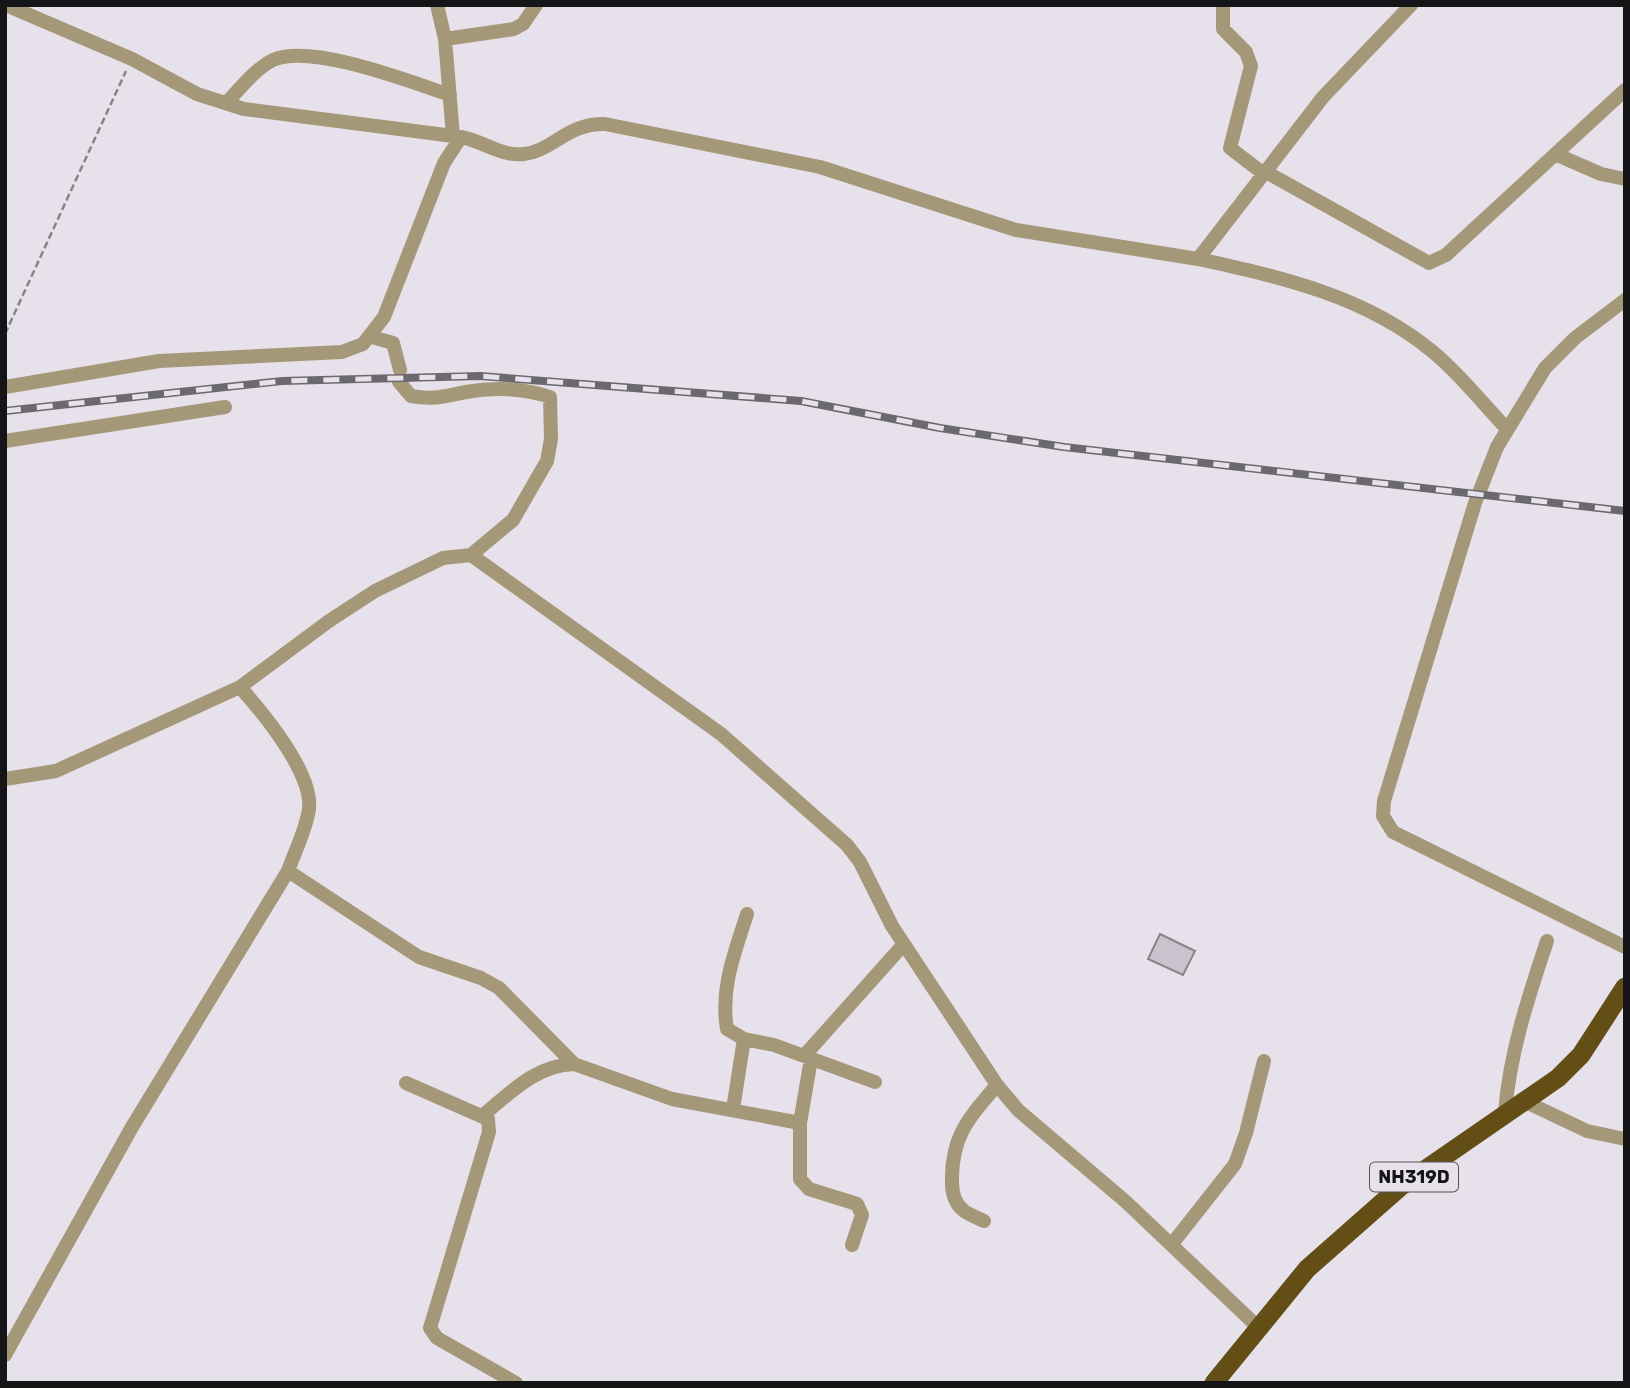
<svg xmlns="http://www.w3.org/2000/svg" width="1630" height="1388" viewBox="0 0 1630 1388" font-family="Rubik,sans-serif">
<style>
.building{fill:#c8c3cc;stroke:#88838b;stroke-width:2}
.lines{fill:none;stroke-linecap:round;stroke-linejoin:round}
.path{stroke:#87838a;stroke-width:2.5;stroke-dasharray:7 3.5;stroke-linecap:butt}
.minor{stroke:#a59878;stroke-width:14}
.trunk{stroke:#634e16;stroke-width:19}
.rail-casing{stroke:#6b686e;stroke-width:8}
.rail{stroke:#e7e1eb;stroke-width:5;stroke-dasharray:16;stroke-linecap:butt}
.labels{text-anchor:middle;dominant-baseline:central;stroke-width:5;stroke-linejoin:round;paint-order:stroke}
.shield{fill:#e7e1eb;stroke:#545257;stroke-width:2}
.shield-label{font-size:18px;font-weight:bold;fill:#151417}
</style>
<rect width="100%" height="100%" fill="#e7e1eb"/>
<path class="building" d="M1160 934 1195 951 1183 975 1148 959Z"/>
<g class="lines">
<path class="path" d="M5 334 126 71"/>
<path class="minor" d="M6 5 132 59 197 94 244 109 461 137
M437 5 445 39 453 136
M1223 5V29L1246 52 1251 66 1230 148 1264 174
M445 39 514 29 523 24 536 5
M226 103C239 90 256 68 273 60 311 43 411 82 450 95
M1555 154 1601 174 1625 179
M1266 172 1429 263 1446 255 1625 90
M1198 259C1281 277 1366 296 1433 352 1460 374 1483 404 1507 429
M1625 300 1575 338 1545 368 1497 447 1475 503 1384 801 1383 816 1393 832 1625 947
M372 337 393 343 400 370
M5 387 159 361 342 352 363 344 384 317 444 163 461 137C483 141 502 157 524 154 553 151 567 123 605 124L820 167 1016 230 1198 259 1323 97 1411 5
M5 441 225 407
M471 555 721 734 847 845 860 862 892 926 997 1085 1018 1110 1125 1201 1259 1328
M5 779 56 771 240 687 329 621 375 591 443 558 471 555 513 520 547 461 551 439 550 397C524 388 493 387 466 392 444 396 435 400 411 396L399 382
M288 871 419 957 481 978 499 988 574 1064
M744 1039 727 1029C720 988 735 952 747 914
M804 1056 904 944
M811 1059 800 1123V1179L809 1189 857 1204 862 1215 852 1245
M406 1083 488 1119 489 1132 430 1328 437 1338 516 1383
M1524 1101 1587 1131 1625 1139
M733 1109 744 1039 774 1045 875 1082
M1505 1112C1510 1052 1528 998 1547 941
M482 1116C510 1093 536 1065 574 1064L672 1099 800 1123
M984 1221C978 1218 970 1215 964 1211 955 1204 952 1192 952 1182 951 1136 969 1118 997 1085
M1172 1244 1235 1164 1246 1133 1264 1061
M5 1355 132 1127 288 871C295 851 306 830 309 809 313 773 263 713 240 687"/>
<path class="trunk" d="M1214 1383 1307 1269 1400 1187 1558 1078 1581 1055 1625 987"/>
<g class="rail-casing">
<path id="rail" d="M5 411 282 381 480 376 801 401 940 428 1064 447 1625 511"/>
</g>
<use href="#rail" class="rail"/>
</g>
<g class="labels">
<rect class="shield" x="1370" y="1162.5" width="88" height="29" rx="5"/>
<g class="shield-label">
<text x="1414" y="1177">NH319D</text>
</g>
</g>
<rect width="1630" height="1388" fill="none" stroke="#151417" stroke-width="14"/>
</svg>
